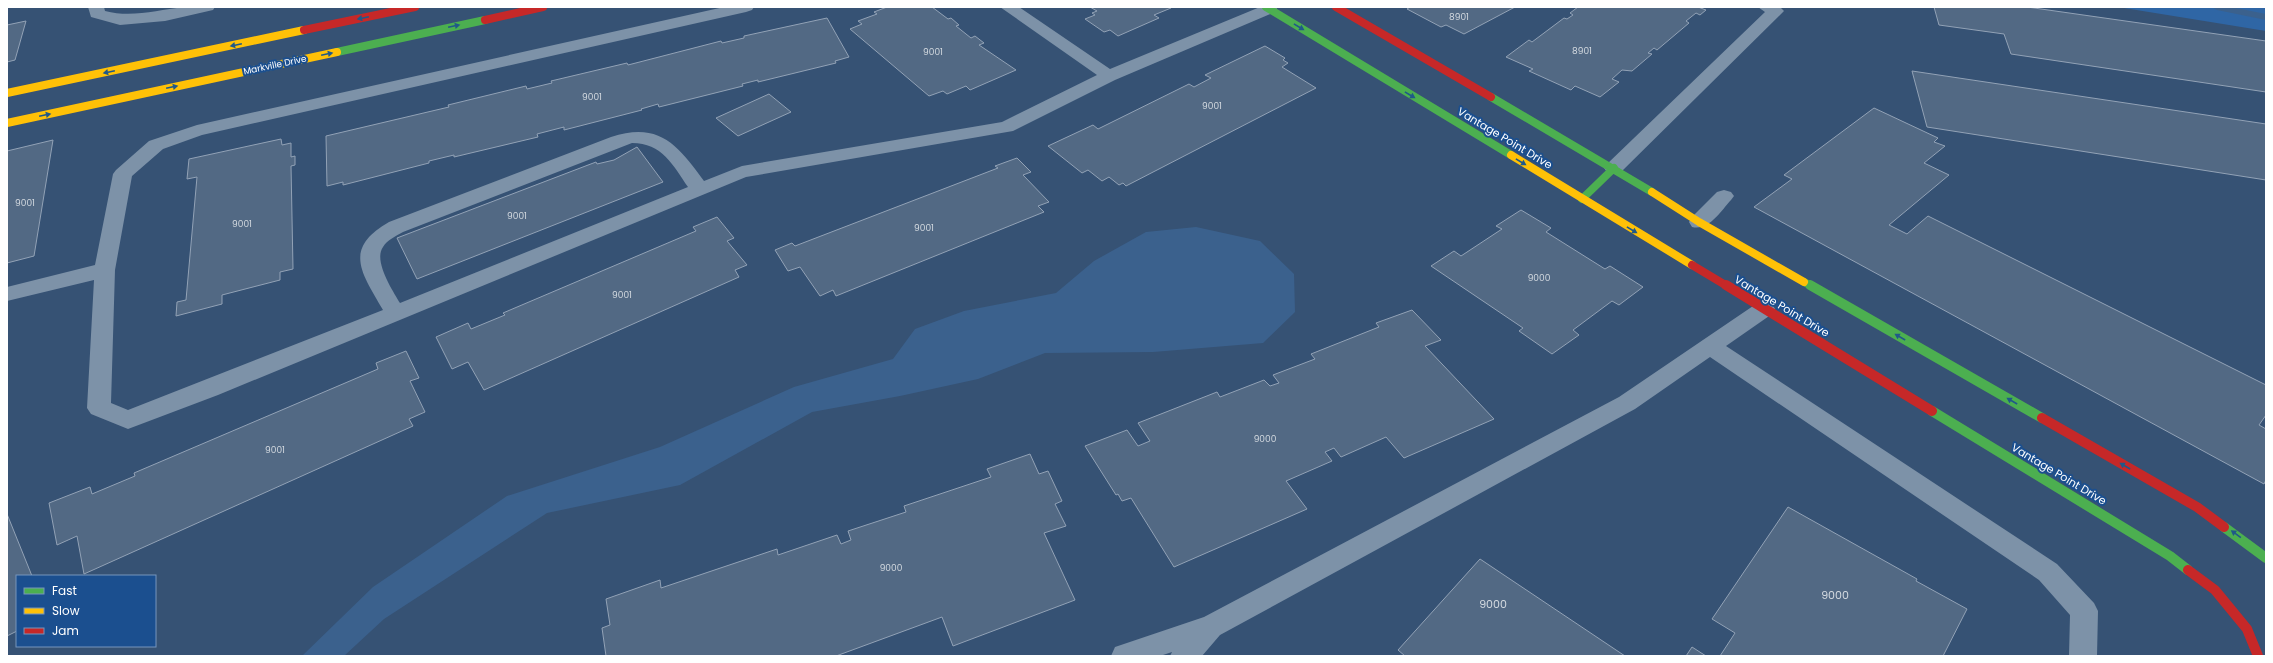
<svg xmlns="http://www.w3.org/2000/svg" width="2273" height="663" viewBox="0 0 2273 663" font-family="Poppins,sans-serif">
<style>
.green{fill:#2f66a5}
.water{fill:#3b618d}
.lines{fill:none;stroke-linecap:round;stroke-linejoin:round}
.stream{fill:#3b618d;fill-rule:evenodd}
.building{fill:#526984;stroke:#92a2b6}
.lane{fill:#7d92a8;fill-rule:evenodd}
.fast-far1{stroke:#4caf50;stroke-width:8}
.fast{stroke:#4caf50;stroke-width:10}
.slow{stroke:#ffc107;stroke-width:8}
.jam-far1{stroke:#c62828;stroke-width:8}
.jam{stroke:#c62828;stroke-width:10}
.oneway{fill:#205989}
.labels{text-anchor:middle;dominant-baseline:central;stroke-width:4;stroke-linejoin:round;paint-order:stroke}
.number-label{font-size:9px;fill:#d4dae0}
.far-street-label{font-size:9px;fill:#fff;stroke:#1b4f8f}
.street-label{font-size:11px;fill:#fff;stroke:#1b4f8f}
.near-number-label{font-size:11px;fill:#d4dae0}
</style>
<rect width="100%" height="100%" fill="#365274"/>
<path class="green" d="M2118 7H2266V31Z"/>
<path class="water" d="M1196 227 1260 241 1294 274 1295 312 1263 343 1153 352 1045 353 978 379 900 396 812 412 680 485 547 513 384 619 344 656H302L373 587 507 496 660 447 794 387 893 359 915 329 964 311 1056 293 1094 261 1146 232Z"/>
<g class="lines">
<path class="stream" d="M2212 7H2231L2266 14V20L2217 10Z"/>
</g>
<path class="building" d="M887 7H932L948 19 951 18 959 25 956 26 971 38 975 36 984 43 979 45 1016 70 970 90 966 86 947 94 943 91 929 96 850 29 862 24 858 21 877 14 874 12Z
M1090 7H1169L1171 8 1154 15 1159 18 1118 36 1110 30 1104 32 1085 19 1095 15 1092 13 1097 11Z
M1410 7H1515L1464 34 1446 25 1441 27 1407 9Z
M1578 7H1698L1706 10 1700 15 1696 13 1686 21 1689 23 1657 50 1654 48 1648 53 1652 54 1632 71 1622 70 1612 79 1619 82 1600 97 1575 86 1571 90 1529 71 1533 69 1506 57 1529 40 1532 42 1564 18 1567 19 1573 15 1570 13Z
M1934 7H2027L2266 41V92L2011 54 2004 34 1939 25Z
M827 18 849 57 835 61 836 63 758 82V80L742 84 743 86 659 107 658 104 641 109 642 110 564 130V127L537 134 538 137 454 157V155L429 161V163L343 185V182L327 186 326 136 449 107 448 105 526 86 527 89 552 83 551 81 627 63 628 65 721 41 722 43 744 38V36Z
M26 21 15 60 7 62V25Z
M1265 46 1285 58 1283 60 1288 63 1282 67 1316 88 1126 186 1123 183 1119 185 1109 177 1102 181 1088 170 1082 173 1048 146 1093 125 1098 129 1189 84 1194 87 1211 78 1205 75Z
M1912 71 2266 124V180L1927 127Z
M769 94 791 112 738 136 716 118Z
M1874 108 1938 138 1934 142 1945 146 1924 163 1949 175 1889 225 1907 234 1928 216 2266 385V415L2259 425 2266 429V480L2264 484 1754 207 1792 179 1784 175Z
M281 139 282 145 291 143V157L295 156V165L291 166 293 269 280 272V280L222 295V304L176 316 177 302 186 300 197 177 187 179 189 159Z
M53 140 34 256 7 263V151Z
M637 147 663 182 417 279 397 238 596 162 597 164 614 160Z
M1017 158 1031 172 1023 175 1049 202 1038 206 1044 212 836 296 833 290 820 296 800 267 788 271 775 250 792 243 795 246 998 168 995 166Z
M1521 210 1551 228 1546 232 1605 269 1610 266 1643 287 1619 305 1612 301 1573 330 1579 335 1552 354 1519 331 1523 328 1431 266 1454 251 1461 256 1502 229 1496 226Z
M717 217 734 238 727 241 747 265 735 270 739 277 484 390 468 362 452 369 436 337 468 323 471 329 505 315 503 313 696 231 693 227Z
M1412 310 1441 340 1425 346 1494 419 1404 458 1386 437 1341 457 1334 448 1325 452 1332 461 1286 481 1307 509 1174 567 1131 498 1122 501 1118 494 1116 495 1085 446 1127 430 1138 446 1150 441 1138 423 1217 392 1220 397 1264 380 1270 386 1279 383 1273 375 1315 359 1311 354 1379 327 1376 323Z
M406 351 419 378 410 381 425 412 409 419 413 426 84 574 77 536 57 545 49 503 90 487 92 494 135 476 134 473 378 369 376 363Z
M1030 454 1039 474 1048 471 1062 501 1055 504 1066 526 1044 533 1075 600 953 646 942 617 836 656H606L602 628 610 625 606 599 660 580 661 588 777 549 778 555 837 535 841 544 851 540 848 531 906 512 904 506 991 477 987 469Z
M1788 507 1917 579 1916 581 1967 609 1943 656H1720L1735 633 1712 619Z
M7 514 32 576H17V631L7 636Z
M1480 559 1625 656H1405L1398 650Z
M1692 647 1706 656H1686Z"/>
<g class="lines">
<path class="lane" d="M88 7H104L105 11C132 18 157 10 184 7 194 6 205 7 215 7L213 10 165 21 120 25 91 17Z
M724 7H754L752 10 746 12 202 135 163 149 132 176 115 270 111 403 128 410 383 310C362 273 342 249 389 222L611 137C659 121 678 145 704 181L742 166 1002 122 1097 75 1000 7H1019L1110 69 1260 7H1276L1277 9 1275 12 1115 80 1013 131 746 177 218 395 128 429 91 414 87 408 94 280 7 301V287L95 265 113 174 116 170 149 141 197 125ZM632 143C662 143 673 165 688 187L400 303C393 291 373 261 383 247 387 240 396 236 403 232Z
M1758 7H1780L1784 11 1621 172 1614 174 1607 172 1604 168 1607 164 1765 12Z
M1724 190 1731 192 1734 196 1731 200C1720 212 1709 231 1692 227L1689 222 1692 217 1717 192Z
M1764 302 1772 304 1775 309 1772 314 1726 346 2057 564 2094 603 2098 611 2097 656H2069L2070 615 2039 580 1710 357 1635 409 1220 635 1202 656H1170L1172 652 1160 656H1111L1115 647 1204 617 1619 397 1756 304Z"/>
<path class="fast-far1" d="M1266 7 1511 155
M337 52 485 20
M1491 97 1652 192
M1582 199 1614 168
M1804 282 1812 286"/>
<path class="fast" d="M1810 285 2042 418
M1932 411 2170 556 2188 570
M2224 527 2266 558"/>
<path class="slow" d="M7 93 304 30
M7 123 337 52
M1511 155 1692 265
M1652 192 1699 222 1804 282"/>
<path class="jam-far1" d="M1336 7 1491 97
M485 20 543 7
M304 30 415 7
M1692 265 1727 286"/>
<path class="jam" d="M1726 285 1932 411
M2042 418 2197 507 2224 527
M2188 570 2215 590 2247 629 2258 656"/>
</g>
<defs><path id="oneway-solid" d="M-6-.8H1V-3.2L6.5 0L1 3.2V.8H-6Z"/></defs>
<g class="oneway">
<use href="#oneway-solid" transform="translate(363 18) rotate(168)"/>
<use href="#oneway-solid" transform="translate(454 26) rotate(-12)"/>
<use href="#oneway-solid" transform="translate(1299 27) rotate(31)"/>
<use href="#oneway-solid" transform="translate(236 45) rotate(168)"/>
<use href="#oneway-solid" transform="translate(327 54) rotate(-12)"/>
<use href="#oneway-solid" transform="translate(109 72) rotate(168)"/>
<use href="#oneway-solid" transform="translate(172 87) rotate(-12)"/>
<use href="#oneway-solid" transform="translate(1410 95) rotate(31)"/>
<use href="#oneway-solid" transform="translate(45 115) rotate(-12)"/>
<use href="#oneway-solid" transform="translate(1521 162) rotate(31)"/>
<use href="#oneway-solid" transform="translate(1632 230) rotate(31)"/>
<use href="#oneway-solid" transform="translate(1900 337) rotate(-150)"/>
<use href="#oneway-solid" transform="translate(2012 401) rotate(-150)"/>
<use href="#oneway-solid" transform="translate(2125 466) rotate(-150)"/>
<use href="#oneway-solid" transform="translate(2236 534) rotate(-144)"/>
</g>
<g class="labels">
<g class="number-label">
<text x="1459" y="17">8901</text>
<text x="1582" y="51">8901</text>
<text x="933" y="52">9001</text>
<text x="592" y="97">9001</text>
<text x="1212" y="106">9001</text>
<text x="25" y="203">9001</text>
<text x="517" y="216">9001</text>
<text x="242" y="224">9001</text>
<text x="924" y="228">9001</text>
<text x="1539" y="278">9000</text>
<text x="622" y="295">9001</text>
<text x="1265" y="439">9000</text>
<text x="275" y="450">9001</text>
<text x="891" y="568">9000</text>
</g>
<g class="far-street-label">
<text transform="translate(275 65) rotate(-12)">Markville Drive</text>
</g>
<g class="street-label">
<text transform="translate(1505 138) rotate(31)">Vantage Point Drive</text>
<text transform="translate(1782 306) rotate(31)">Vantage Point Drive</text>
<text transform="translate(2059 474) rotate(31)">Vantage Point Drive</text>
</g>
<g class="near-number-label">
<text x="1835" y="595">9000</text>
<text x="1493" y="604">9000</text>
</g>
</g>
<rect width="2273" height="663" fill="none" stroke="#ffffff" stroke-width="16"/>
<rect x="16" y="575" width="140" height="72" fill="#1b4f8f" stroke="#7695bc"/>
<rect x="24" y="588" width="20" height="6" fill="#4caf50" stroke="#7695bc"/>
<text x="52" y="595" font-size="12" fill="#ffffff">Fast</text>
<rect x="24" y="608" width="20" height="6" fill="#ffc107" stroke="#7695bc"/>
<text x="52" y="615" font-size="12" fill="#ffffff">Slow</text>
<rect x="24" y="628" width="20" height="6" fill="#c62828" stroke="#7695bc"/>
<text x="52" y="635" font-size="12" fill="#ffffff">Jam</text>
</svg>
